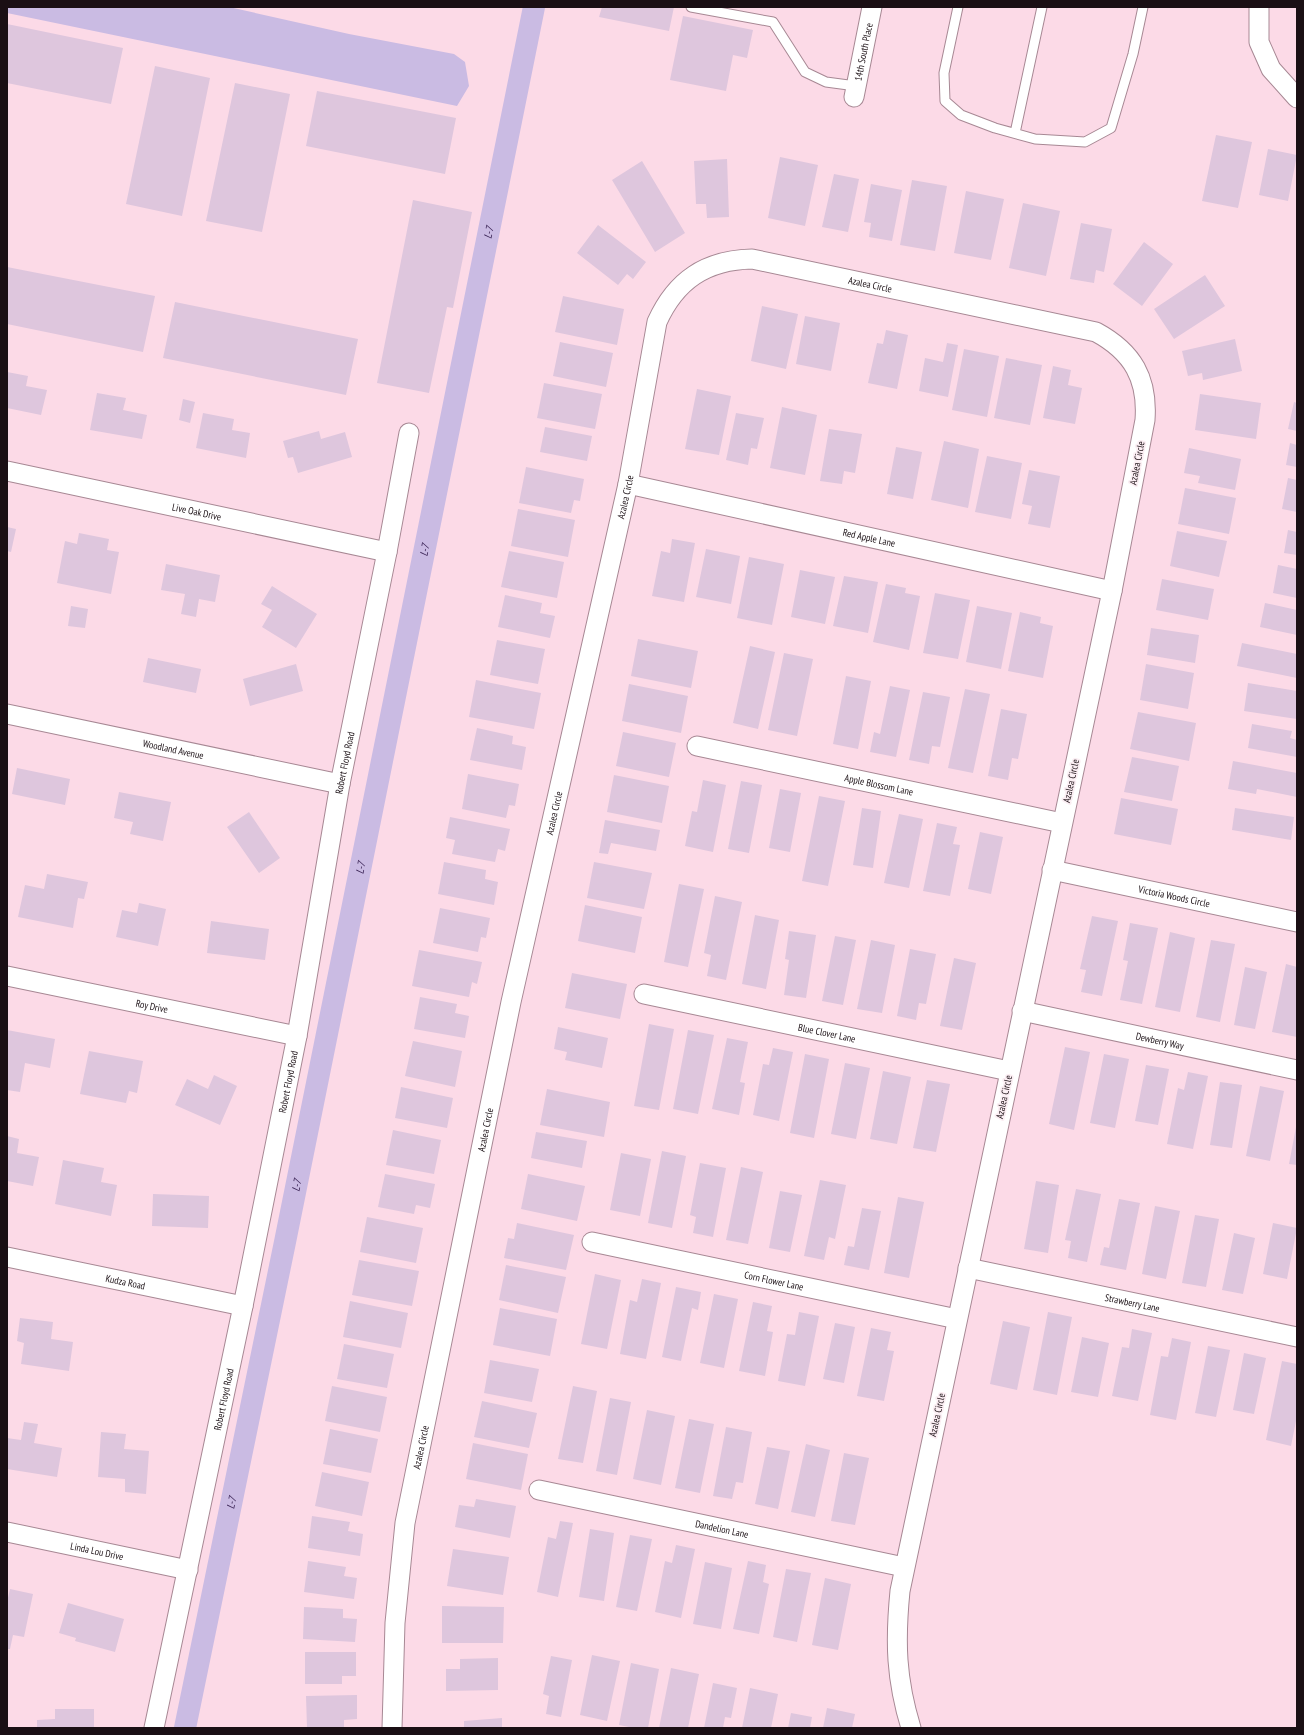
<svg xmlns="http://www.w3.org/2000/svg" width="1304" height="1735" viewBox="0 0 1304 1735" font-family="'PT Sans Narrow',sans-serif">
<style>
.water{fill:#cabbe3}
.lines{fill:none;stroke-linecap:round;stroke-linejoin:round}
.canal{stroke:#cabbe3;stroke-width:22}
.building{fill:#dec6dd}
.service-casing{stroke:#a78894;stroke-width:11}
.minor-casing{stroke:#a78894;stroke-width:21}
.service{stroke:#fff;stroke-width:9}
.minor{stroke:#fff;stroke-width:19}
.labels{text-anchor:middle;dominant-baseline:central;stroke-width:3.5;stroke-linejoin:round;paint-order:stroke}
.street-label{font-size:10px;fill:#1a0f14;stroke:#fbeef3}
.water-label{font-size:11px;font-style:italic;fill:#361f51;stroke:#fbeef3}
</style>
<rect width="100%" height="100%" fill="#fcdae7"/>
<path class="water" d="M7 7H229L349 34 454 54 465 62 469 86 457 106 7 13Z"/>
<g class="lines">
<path class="canal" id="s1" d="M185 1728 285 1242 534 7"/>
</g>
<path class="building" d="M602 7H674L669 31 599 17Z
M683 16 753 30 747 58 733 55 726 91 670 80Z
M7 24 123 48 111 104 7 83Z
M155 66 210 78 182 216 126 204Z
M235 83 290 94 262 232 206 221Z
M317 91 456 118 445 174 306 146Z
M1216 135 1252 142 1238 208 1202 201Z
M1268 149 1297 155 1288 201 1259 195Z
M780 157 818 165 805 226 768 218Z
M727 159 729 217 707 218 706 204H696L694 161Z
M642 161 685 233 655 252 612 180Z
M834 174 859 179 848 232 822 227Z
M912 180 947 186 935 251 900 245Z
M871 184 902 190 892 241 869 237 871 223 864 222Z
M966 191 1004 199 991 260 954 253Z
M413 200 472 212 453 308 447 307 429 393 377 383Z
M1023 203 1060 211 1046 276 1009 268Z
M1081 223 1112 229 1104 272 1096 270 1094 283 1070 279Z
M598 225 646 262 633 279 627 274 618 285 577 253Z
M1144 242 1173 264 1142 306 1113 284Z
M7 267 155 296 143 352 7 324Z
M1205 275 1225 306 1174 339 1154 309Z
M563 296 624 309 617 345 555 332Z
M175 302 358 339 346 395 163 358Z
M762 306 798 314 786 369 751 361Z
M805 316 840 323 831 371 796 364Z
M886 330 908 335 897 389 868 383 877 343 883 344Z
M1235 339 1242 371 1203 380 1202 373 1188 376 1182 351Z
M560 342 613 353 606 387 553 376Z
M947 343 958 345 948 397 919 391 925 358 943 362Z
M964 349 999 356 987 417 952 410Z
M1006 358 1042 365 1030 425 994 418Z
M1053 366 1071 370 1068 385 1082 388 1075 424 1043 418Z
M7 372 28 376 26 386 47 390 41 415 7 408Z
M544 383 602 394 595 429 537 418Z
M697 389 731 396 719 455 685 449Z
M97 393 126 398 123 410 147 415 142 439 90 430Z
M1200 394 1261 403 1256 439 1195 430Z
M183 399 195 402 190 423 179 420Z
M1294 402 1297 403V431L1288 429Z
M782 407 817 415 805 475 770 468Z
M203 413 234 419 232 430 250 433 246 458 196 448Z
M736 413 764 418 757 449 751 448 748 465 726 460Z
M545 427 592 436 587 461 540 452Z
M829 429 862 434 855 473 844 471 842 484 820 481Z
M319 431 321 439 345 432 352 457 298 473 293 457 288 458 283 441Z
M944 441 979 449 968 508 931 500Z
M1290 443 1297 445V467L1286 465Z
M896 447 922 452 913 499 887 494Z
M1189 448 1241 459 1235 490 1198 483 1200 476 1184 473Z
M987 456 1022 463 1011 519 975 512Z
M526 467 584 479 580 501 574 500 571 513 519 503Z
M1029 470 1060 476 1050 528 1028 524 1032 506 1022 504Z
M1288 478 1297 480V512L1282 509Z
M1185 488 1236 498 1229 534 1178 524Z
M518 509 575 520 568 557 511 546Z
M7 527 16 529 11 552 7 551Z
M1288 530 1297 532V555L1284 553Z
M1177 531 1227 541 1219 577 1170 566Z
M79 533 109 539 107 550 119 552 111 594 57 583 65 541 77 544Z
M672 539 695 543 684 602 652 596 661 551 670 553Z
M706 549 740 556 731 604 696 597Z
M509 551 564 562 557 598 501 587Z
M749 557 784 564 772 625 737 618Z
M166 564 220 575 215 602 199 599 196 617 181 614 185 594 161 590Z
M1278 565 1297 569V598L1273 593Z
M800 570 835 577 825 624 791 617Z
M844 576 878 582 868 633 833 626Z
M1162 579 1214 589 1208 620 1156 610Z
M886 584 906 588 905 593 920 596 909 650 873 642Z
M272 586 317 614 296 648 262 627 272 610 261 604Z
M935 593 970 600 958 659 923 653Z
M505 595 542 603 540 613 555 616 550 638 498 627Z
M1265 603 1297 610V635L1260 627Z
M71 606 88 609 85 628 68 626Z
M977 606 1012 613 1001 669 966 662Z
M1020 612 1041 617 1040 623 1053 626 1043 678 1008 671Z
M1151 628 1199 635 1195 663 1147 655Z
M638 639 698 651 691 688 631 676Z
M497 640 545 649 538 684 490 675Z
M1242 643 1297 654V678L1237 666Z
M750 646 775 652 758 729 733 723Z
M784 653 813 659 797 736 768 730Z
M148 658 201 669 196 693 143 682Z
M296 664 303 691 250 706 243 679Z
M1146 664 1194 673 1188 709 1140 700Z
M846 676 871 681 858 749 833 744Z
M476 680 541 693 534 729 469 717Z
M1248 683 1297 691V719L1244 711Z
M629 684 688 696 681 733 622 721Z
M890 686 910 690 896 757 870 752 874 732 880 734Z
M965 689 990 694 973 773 948 768Z
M923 692 950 697 940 747 932 746 929 764 909 760Z
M1001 709 1027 714 1018 759 1012 758 1008 780 988 776Z
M1138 712 1196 723 1189 761 1130 749Z
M1252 724 1292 731 1290 738 1297 740V757L1248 748Z
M477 728 513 736 512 744 526 747 522 770 470 760Z
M623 732 676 743 669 777 616 766Z
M1132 757 1179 766 1172 801 1124 792Z
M1233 761 1297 773V797L1257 789 1256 794 1228 789Z
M17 768 70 779 65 805 12 794Z
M468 774 519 784 515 806 509 805 506 818 462 809Z
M614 775 669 786 662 823 607 812Z
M703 780 726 785 713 852 685 846 692 811 697 812Z
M741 781 762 785 749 853 728 849Z
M780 789 801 793 790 852 769 848Z
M119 792 171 802 163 841 130 834 133 822 114 818Z
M819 796 845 801 828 886 802 881Z
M1121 798 1178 809 1171 845 1114 834Z
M862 808 881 811 873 868 853 865Z
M1235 808 1294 817 1291 840 1232 830Z
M249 812 280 858 259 873 227 827Z
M899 814 923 819 909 888 884 883Z
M450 817 510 829 505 851 498 849 495 862 452 854 455 840 446 838Z
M605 820 660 830 656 851 611 843 608 854 599 853Z
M937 823 957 827 953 844 960 845 950 896 923 891Z
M980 832 1003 837 991 894 968 889Z
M444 862 486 870 485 879 498 882 494 905 438 894Z
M594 862 652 873 644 909 587 898Z
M47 874 88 882 84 899 78 898 73 928 18 917 25 885 44 889Z
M679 884 704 889 688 967 664 962Z
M715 896 742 902 726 980 707 976 711 955 704 953Z
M139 903 166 909 158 946 116 937 122 910 137 913Z
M585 905 642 917 635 953 578 941Z
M440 908 490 918 486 938 481 937 478 952 433 943Z
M755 915 779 920 766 989 742 984Z
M1092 916 1118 921 1102 996 1081 992 1086 970 1080 969Z
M211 921 269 929 265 960 207 953Z
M1130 923 1158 928 1142 1004 1120 1000 1128 961 1123 960Z
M789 931 816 935 806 998 784 995 789 960 785 959Z
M1170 932 1195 938 1180 1012 1155 1007Z
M835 936 856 940 843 1005 822 1001Z
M871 940 895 945 882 1013 857 1009Z
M1211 940 1235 944 1220 1022 1196 1017Z
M910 949 936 954 926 1004 919 1003 916 1020 897 1016Z
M419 950 482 962 477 984 472 982 469 997 412 986Z
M954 958 976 963 962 1030 940 1026Z
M1286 964 1297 967V1037L1272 1032Z
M1245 967 1267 972 1255 1029 1234 1025Z
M572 973 627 984 620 1019 565 1008Z
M420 997 457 1004 455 1013 469 1016 465 1038 414 1029Z
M649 1024 674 1029 659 1110 634 1106Z
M558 1027 608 1038 602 1068 565 1060 567 1052 554 1049Z
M7 1030 55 1039 50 1068 25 1063 20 1092 7 1090Z
M688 1030 714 1035 698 1114 673 1109Z
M727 1038 748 1042 740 1082 745 1083 739 1115 712 1109Z
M413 1041 462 1051 455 1087 405 1076Z
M1065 1047 1090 1052 1074 1130 1049 1124Z
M773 1048 793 1052 779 1121 753 1115 763 1064 769 1065Z
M89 1051 143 1061 137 1093 129 1091 126 1103 80 1094Z
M805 1054 829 1059 814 1138 790 1133Z
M1104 1054 1129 1059 1115 1128 1090 1123Z
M845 1063 870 1068 856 1139 831 1134Z
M1146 1065 1169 1069 1158 1125 1135 1121Z
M883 1071 911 1077 897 1144 870 1139Z
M1188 1072 1208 1076 1193 1149 1167 1144 1178 1088 1184 1090Z
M214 1075 237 1086 220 1125 175 1105 187 1079 208 1089Z
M927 1080 950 1084 936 1152 913 1148Z
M1220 1082 1242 1085 1232 1148 1210 1145Z
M1260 1086 1284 1091 1270 1161 1246 1156Z
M401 1087 453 1098 447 1128 395 1118Z
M547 1089 610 1102 604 1137 540 1125Z
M1296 1127H1297V1165L1289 1164Z
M393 1130 441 1140 434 1174 386 1165Z
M536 1132 587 1141 582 1168 531 1158Z
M7 1136 19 1139 17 1153 39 1157 33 1186 7 1181Z
M662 1151 686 1156 672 1228 648 1223Z
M621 1153 651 1159 640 1216 610 1210Z
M63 1160 104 1168 101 1182 117 1185 111 1216 55 1204Z
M700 1163 726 1168 713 1237 693 1233 696 1217 690 1215Z
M741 1167 763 1172 748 1244 726 1240Z
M385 1174 435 1184 430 1208 416 1205 414 1214 378 1207Z
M528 1174 585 1186 577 1221 521 1209Z
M820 1180 846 1185 835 1239 829 1237 824 1260 804 1256Z
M1036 1181 1059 1185 1048 1253 1024 1249Z
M1076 1189 1101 1194 1087 1262 1068 1258 1071 1241 1065 1240Z
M780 1191 802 1195 790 1252 769 1248Z
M153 1194 209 1196 208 1228 152 1226Z
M898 1197 924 1202 909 1278 884 1273Z
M1119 1199 1140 1203 1126 1270 1100 1265 1104 1247 1109 1248Z
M1155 1206 1180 1211 1166 1279 1142 1274Z
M862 1208 881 1211 869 1270 844 1265 848 1246 854 1247Z
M1195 1215 1219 1219 1206 1287 1182 1283Z
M367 1217 423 1228 416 1263 360 1252Z
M517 1223 574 1235 566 1270 504 1258 508 1238 514 1239Z
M1273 1223 1297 1228 1287 1279 1263 1274Z
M1234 1233 1255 1238 1243 1294 1222 1290Z
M359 1260 419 1271 412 1306 352 1295Z
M506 1265 566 1277 558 1313 499 1300Z
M595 1274 621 1280 607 1349 581 1344Z
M642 1279 661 1283 646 1359 620 1354 630 1300 637 1302Z
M676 1287 701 1292 698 1310 692 1308 681 1361 662 1357Z
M714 1294 738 1299 724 1368 700 1363Z
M350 1301 408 1313 401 1348 343 1337Z
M753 1302 772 1306 767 1331 773 1332 765 1376 739 1371Z
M500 1308 557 1319 550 1356 493 1345Z
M799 1312 819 1316 805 1386 778 1381 787 1334 795 1335Z
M1048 1312 1072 1317 1057 1395 1033 1390Z
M20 1318 53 1322 51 1339 73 1342 69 1371 21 1364 24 1343 17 1341Z
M1003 1321 1030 1327 1017 1390 990 1384Z
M835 1323 855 1327 844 1383 823 1379Z
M871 1328 891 1332 887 1350 894 1351 884 1401 857 1396Z
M1132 1329 1152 1333 1138 1401 1112 1396 1122 1347 1129 1348Z
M1082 1337 1109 1343 1098 1397 1071 1392Z
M1172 1338 1191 1342 1176 1420 1150 1415 1161 1356 1168 1357Z
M344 1344 394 1354 387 1388 337 1379Z
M1208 1346 1230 1350 1216 1417 1195 1413Z
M1244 1353 1266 1358 1254 1414 1233 1410Z
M490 1360 539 1369 532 1402 484 1393Z
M1282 1361 1297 1364V1416L1291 1446 1266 1440Z
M332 1386 387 1397 380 1432 325 1421Z
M573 1386 597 1391 583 1463 558 1459Z
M610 1398 631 1402 617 1475 596 1471Z
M482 1401 537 1413 529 1448 474 1437Z
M647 1410 675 1416 661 1485 633 1479Z
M689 1419 714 1424 700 1493 675 1488Z
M24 1422 38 1424 34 1443 62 1448 57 1477 7 1469V1438L21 1440Z
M726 1427 752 1432 743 1483 736 1482 732 1499 713 1496Z
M330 1429 378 1439 371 1473 323 1464Z
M101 1432 126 1434 124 1449 149 1451 146 1494 125 1492V1479L98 1477Z
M473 1443 528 1454 521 1490 466 1479Z
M806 1444 830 1450 815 1517 791 1512Z
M767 1447 790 1451 778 1509 755 1504Z
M844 1453 869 1458 855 1525 831 1521Z
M322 1472 369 1482 362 1516 315 1506Z
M476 1499 516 1506 510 1538 455 1527 459 1505 474 1507Z
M312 1516 350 1522 348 1531 363 1534 360 1556 308 1548Z
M560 1521 573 1523 558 1597 537 1592 548 1537 556 1539Z
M590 1529 614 1533 604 1601 579 1597Z
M630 1535 652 1539 637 1611 616 1607Z
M676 1545 695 1549 681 1618 655 1612 665 1561 672 1563Z
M453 1549 509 1557 503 1595 447 1586Z
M308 1561 346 1567 344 1576 357 1578 354 1599 304 1592Z
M748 1561 766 1565 763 1582 769 1584 759 1634 733 1629Z
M705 1562 732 1568 721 1629 693 1624Z
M786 1569 811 1573 797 1642 773 1637Z
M825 1578 851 1584 838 1650 812 1645Z
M10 1589 33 1594 24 1637 13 1635 10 1649H7V1602Z
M68 1603 124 1619 115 1652 75 1641 76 1638 59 1633Z
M442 1606 504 1607 503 1643H442Z
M304 1607 343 1609V1618L357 1619 355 1642 303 1639Z
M305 1652H356V1676H342V1684H305Z
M592 1655 620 1661 607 1721 580 1715Z
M551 1656 572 1660 561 1717 546 1714 549 1696 543 1694Z
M498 1658V1690L446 1691V1669H460V1659Z
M631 1663 659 1669 648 1728H634L619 1725Z
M671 1668 699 1674 688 1728H659Z
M713 1683 737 1688 731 1718 725 1717 723 1728H704Z
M750 1688 778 1694 771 1728H742Z
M357 1695V1719L344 1720V1728H307L306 1696Z
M827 1708 855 1714 852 1728H823Z
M55 1709H94V1728H37V1720L55 1719Z
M791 1713 812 1717 810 1728H788Z
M502 1718V1728H464V1721Z"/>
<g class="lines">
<g class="service-casing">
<path id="service" d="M691 7 773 22 805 72 826 82 856 86
M958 7 944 73 945 101 961 115 995 128 1035 139 1085 142 1111 128 1133 54 1143 7
M1015 133 1042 7"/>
</g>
<g class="minor-casing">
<g id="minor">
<path d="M1259 7V42L1271 69 1297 98"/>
<path id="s2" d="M854 97 872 7"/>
<path id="s3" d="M7 471 387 552"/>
<path id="s4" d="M628 484 1112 591"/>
<path id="s5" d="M7 714 340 784"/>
<path id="s6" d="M697 746 1062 823"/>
<path id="s7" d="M1052 870 1297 922"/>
<path id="s8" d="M7 976 297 1036"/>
<path id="s9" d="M644 994 1009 1071"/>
<path id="s10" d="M1022 1011 1297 1070"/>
<path id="s11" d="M592 1242 957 1319"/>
<path id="s12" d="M7 1257 243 1306"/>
<path id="s13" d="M968 1268 1297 1337"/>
<path id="s14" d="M539 1490 904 1567"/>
<path id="s15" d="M7 1532 188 1570"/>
<path id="s16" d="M154 1728 243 1306 297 1036 340 784 387 552 409 433"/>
<path id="s17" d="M392 1728 395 1623 405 1523 511 1002 628 484 657 322C676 280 706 260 752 259L1096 332C1133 352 1148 379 1145 420L1112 591 900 1591C895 1642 896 1679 911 1728"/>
</g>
</g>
<use href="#service" class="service"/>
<use href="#minor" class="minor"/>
</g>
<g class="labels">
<g class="street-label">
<text stroke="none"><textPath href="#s2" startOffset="46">14th South Place</textPath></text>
<text stroke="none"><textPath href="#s17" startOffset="1675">Azalea Circle</textPath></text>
<text transform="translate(1137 463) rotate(-79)">Azalea Circle</text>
<text stroke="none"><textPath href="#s17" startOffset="1255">Azalea Circle</textPath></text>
<text stroke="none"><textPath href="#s3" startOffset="194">Live Oak Drive</textPath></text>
<text stroke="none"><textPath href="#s4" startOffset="247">Red Apple Lane</textPath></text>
<text stroke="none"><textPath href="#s5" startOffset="170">Woodland Avenue</textPath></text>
<text stroke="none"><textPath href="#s16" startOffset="984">Robert Floyd Road</textPath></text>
<text transform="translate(1071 781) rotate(-78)">Azalea Circle</text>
<text stroke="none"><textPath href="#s6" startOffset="186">Apple Blossom Lane</textPath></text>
<text stroke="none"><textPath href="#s17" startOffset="931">Azalea Circle</textPath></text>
<text stroke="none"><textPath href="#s7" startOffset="125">Victoria Woods Circle</textPath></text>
<text stroke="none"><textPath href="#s8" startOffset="148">Roy Drive</textPath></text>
<text stroke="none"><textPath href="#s9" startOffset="187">Blue Clover Lane</textPath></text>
<text stroke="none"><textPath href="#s10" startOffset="141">Dewberry Way</textPath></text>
<text stroke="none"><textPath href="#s16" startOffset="660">Robert Floyd Road</textPath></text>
<text transform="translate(1004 1097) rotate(-78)">Azalea Circle</text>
<text stroke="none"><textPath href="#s17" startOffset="607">Azalea Circle</textPath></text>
<text stroke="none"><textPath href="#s12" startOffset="121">Kudza Road</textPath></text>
<text stroke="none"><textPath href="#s11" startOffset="186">Corn Flower Lane</textPath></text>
<text stroke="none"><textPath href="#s13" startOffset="168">Strawberry Lane</textPath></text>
<text stroke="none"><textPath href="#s16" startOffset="336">Robert Floyd Road</textPath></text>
<text transform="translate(937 1415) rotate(-78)">Azalea Circle</text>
<text stroke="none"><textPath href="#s17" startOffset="283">Azalea Circle</textPath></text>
<text stroke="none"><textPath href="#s14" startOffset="187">Dandelion Lane</textPath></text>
<text stroke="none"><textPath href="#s15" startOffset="92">Linda Lou Drive</textPath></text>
</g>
<g class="water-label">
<text stroke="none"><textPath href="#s1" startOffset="1526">L-7</textPath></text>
<text stroke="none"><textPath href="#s1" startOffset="1202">L-7</textPath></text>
<text stroke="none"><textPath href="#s1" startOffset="878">L-7</textPath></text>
<text stroke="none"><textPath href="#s1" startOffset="554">L-7</textPath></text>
<text stroke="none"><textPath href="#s1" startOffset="230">L-7</textPath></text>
</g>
</g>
<rect width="1304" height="1735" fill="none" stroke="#1a0f14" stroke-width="16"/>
</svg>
